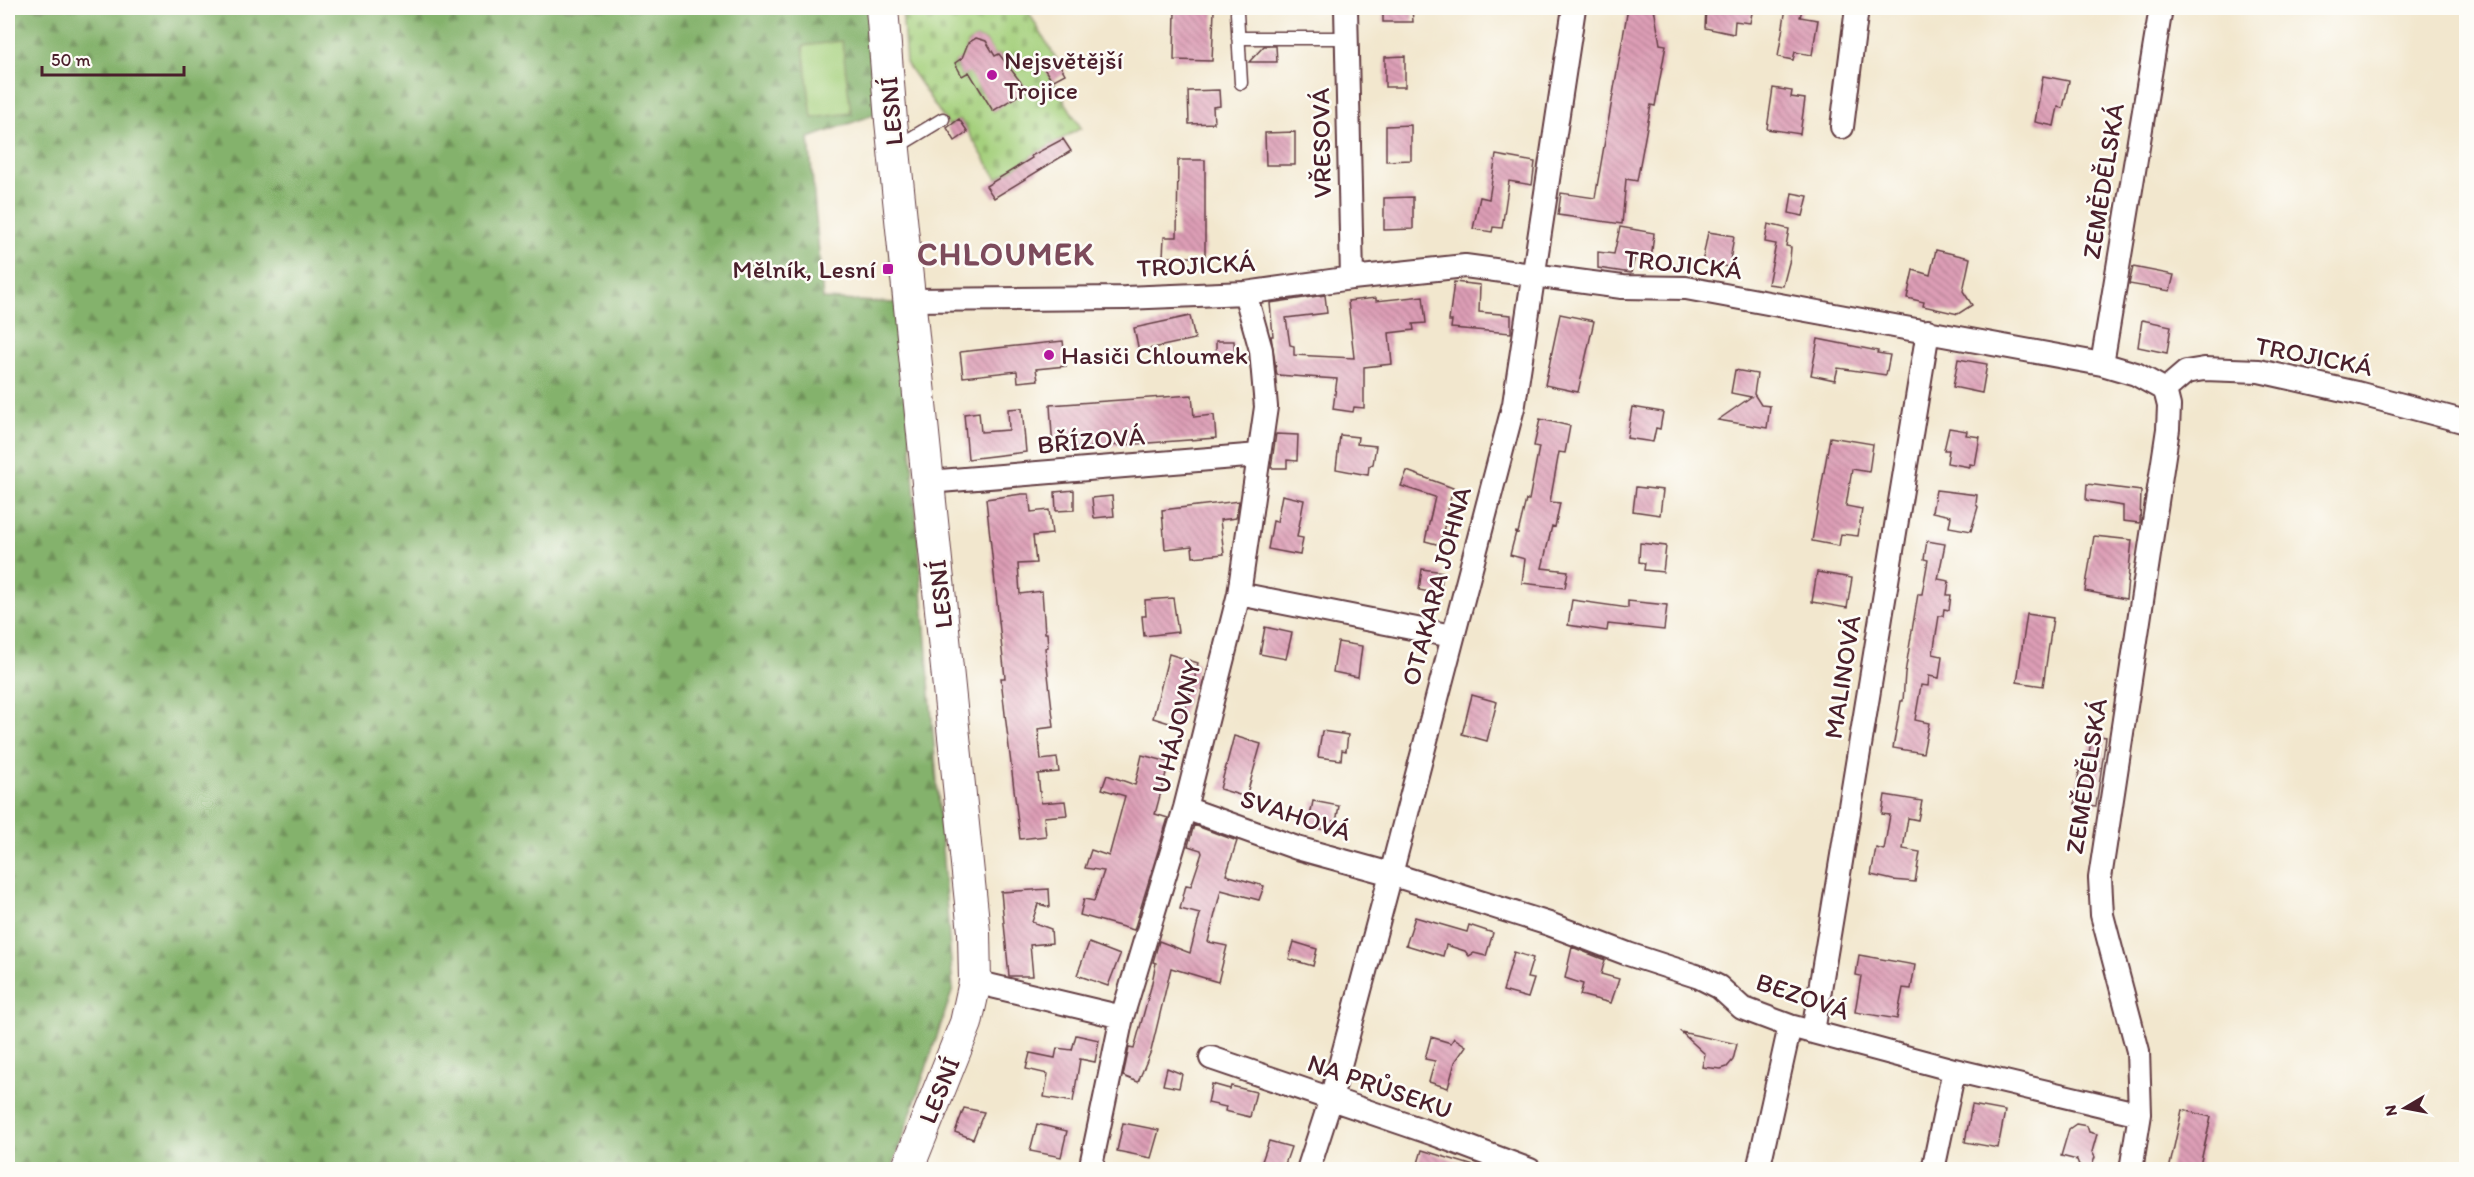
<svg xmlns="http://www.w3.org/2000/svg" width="2474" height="1177" viewBox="0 0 2474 1177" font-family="Itim,sans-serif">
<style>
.forest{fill:url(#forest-firs);stroke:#67684c;stroke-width:1.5;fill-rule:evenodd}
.cemetery{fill:url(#cemetery-stones);stroke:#787854;stroke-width:1.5;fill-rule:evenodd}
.pitch{fill:#a5d07d;stroke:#787854;stroke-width:1.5}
.building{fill:url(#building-back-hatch)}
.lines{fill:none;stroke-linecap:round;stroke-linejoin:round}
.lane-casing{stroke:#633d43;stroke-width:15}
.street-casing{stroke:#633d43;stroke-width:26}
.secondary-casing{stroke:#633d43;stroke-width:34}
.lane{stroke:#fff;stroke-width:12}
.street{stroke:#fff;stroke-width:22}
.secondary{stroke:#fff;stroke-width:32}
.poi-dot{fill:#b5179e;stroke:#fdfcf7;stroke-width:2}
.labels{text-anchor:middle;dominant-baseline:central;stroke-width:5;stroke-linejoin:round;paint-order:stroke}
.poi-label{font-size:26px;fill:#4a1f2b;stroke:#fdfcf7;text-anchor:start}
.street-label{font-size:26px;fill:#4a1f2b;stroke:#fdfcf7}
.district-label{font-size:32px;font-weight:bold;letter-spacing:1.5px;fill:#7d4b5c;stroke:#fdfcf7}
</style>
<defs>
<pattern id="forest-firs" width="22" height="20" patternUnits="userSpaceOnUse" patternTransform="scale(1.5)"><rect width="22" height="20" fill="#84b26c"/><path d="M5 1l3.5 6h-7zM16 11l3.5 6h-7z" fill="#6e9059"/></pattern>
<pattern id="cemetery-stones" width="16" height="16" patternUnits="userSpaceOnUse" patternTransform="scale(1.5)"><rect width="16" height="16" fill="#a5d07d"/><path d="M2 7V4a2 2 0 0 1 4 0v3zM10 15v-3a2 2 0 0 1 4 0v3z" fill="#90b26c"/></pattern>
<pattern id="building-back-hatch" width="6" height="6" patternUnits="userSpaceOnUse" patternTransform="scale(1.5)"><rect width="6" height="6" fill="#dd9eb6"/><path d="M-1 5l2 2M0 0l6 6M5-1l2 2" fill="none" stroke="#b58094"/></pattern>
</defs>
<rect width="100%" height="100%" fill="#fdfcf7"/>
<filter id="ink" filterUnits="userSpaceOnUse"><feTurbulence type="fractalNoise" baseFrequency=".0167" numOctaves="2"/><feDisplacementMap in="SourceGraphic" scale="12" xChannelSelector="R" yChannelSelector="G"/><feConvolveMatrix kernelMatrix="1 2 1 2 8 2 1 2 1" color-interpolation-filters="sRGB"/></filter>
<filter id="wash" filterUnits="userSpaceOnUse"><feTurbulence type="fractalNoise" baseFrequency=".008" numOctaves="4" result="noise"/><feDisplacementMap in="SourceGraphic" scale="24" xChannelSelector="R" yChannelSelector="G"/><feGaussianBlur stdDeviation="1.35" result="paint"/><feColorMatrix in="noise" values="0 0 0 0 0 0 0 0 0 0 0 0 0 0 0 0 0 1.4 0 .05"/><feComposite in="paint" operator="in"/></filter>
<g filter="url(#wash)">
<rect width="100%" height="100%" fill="#f2e7ce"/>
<path class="forest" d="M8 8H870L901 318 953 989 892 1169H8ZM876 114 895 303 823 299 809 138Z"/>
<path class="cemetery" d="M902 8H1026L1057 60 1044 67 1081 128 1032 156 997 179 960 119 949 126 906 63ZM976 38 986 41 995 56 1000 54 1004 64 1006 63 1007 67 1026 90 993 111 992 106 969 72 962 76 955 63 967 55 965 51 968 43Z"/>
<path class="pitch" d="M842 41 851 113 812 118 803 46Z"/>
<g id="blocks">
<path class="building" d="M1383 8H1412L1413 22H1383Z
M1628 8H1654L1660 44 1666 45 1655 106 1651 105 1637 181 1626 179 1622 224 1558 215 1561 193 1595 198Z
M1706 8H1753L1750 23 1735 21 1734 34 1705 28Z
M1786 8 1802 10 1800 17 1818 20 1812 55 1795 52 1793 60 1778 57Z
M1175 9 1214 10 1212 61 1174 60Z
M976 38 986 41 995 56 999 54 1027 90 993 111 969 72 962 76 955 63 962 58 968 43Z
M1264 46H1276L1277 62H1249Z
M1405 56V87H1385V57Z
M1057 60 1065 74 1052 81 1043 67Z
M2043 76 2069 81 2063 108 2058 107 2054 126 2035 122Z
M1773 88 1792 91 1791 97 1805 99 1800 134 1767 129Z
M1219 90 1220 106 1213 107 1214 123 1189 124 1188 91Z
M959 119 968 132 955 141 947 128Z
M1411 125V160L1386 161V126Z
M1295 132V165H1266L1265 133Z
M1063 139 1071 151 994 198 986 186 1032 158 1031 156Z
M1496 155 1535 162 1532 185 1509 181 1502 228 1493 227 1492 232 1473 229 1480 197 1489 199Z
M1178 160H1205V257H1163L1164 237H1177Z
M1792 193 1808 196 1803 216 1789 213Z
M1413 197V229L1384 230V198Z
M1768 224 1789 229 1786 246 1791 247 1790 259 1783 286 1768 284 1776 244 1765 242Z
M1620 227 1654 233 1651 260 1635 256 1631 273 1598 268V252L1614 254Z
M1708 232 1734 236 1729 267 1702 263Z
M1936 250 1970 258 1963 291 1972 305 1958 314 1923 306 1924 302 1907 298 1913 270 1930 275Z
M2133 267 2174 275 2170 291 2129 284Z
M1454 282 1480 285 1479 312 1511 315V333L1451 328 1452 321H1449Z
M1325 295 1327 313 1286 318 1290 345 1294 346V355L1354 358 1348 301 1376 298V301L1423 296 1426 323 1413 324 1414 330 1389 333 1392 364 1364 367V408L1354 407 1353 412 1333 409 1337 379 1277 375 1271 336H1273L1270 303Z
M1560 314 1594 321 1578 392 1545 385Z
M1190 316 1195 339 1139 351 1134 328Z
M2142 320 2171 326 2167 353 2138 347Z
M1818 339 1878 351 1877 353 1890 355 1886 375 1838 368 1835 380 1811 375Z
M1063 341 1066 366 1036 369 1038 380 1018 382 1017 371 963 377 960 352Z
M1216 341H1234L1235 357 1216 360Z
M1958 359 1987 364 1982 393 1953 387Z
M1735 370 1757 374 1754 394 1761 405 1770 406 1767 428 1718 420 1751 397 1731 393Z
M1192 395 1194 417 1214 415 1216 438 1053 450 1050 405Z
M1632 407 1663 412 1660 429 1656 428 1653 442 1627 438Z
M1022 408 1026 452 968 459 964 414 979 412 981 432 1009 430 1008 409Z
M1540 419 1570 426 1565 453 1559 452 1550 502 1560 503 1555 527 1552 526 1542 568 1568 571 1565 588 1522 583 1525 559 1510 555 1516 532 1518 533 1526 500H1529L1539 447 1534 446Z
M1949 428 1967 431 1966 435 1980 437 1975 465 1970 464V467L1947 463 1949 450H1944Z
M1276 434 1298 435 1297 461 1287 460V468H1271Z
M1340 435 1358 437 1357 444 1376 446 1373 464 1369 466 1368 475 1336 469Z
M1830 437 1873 444 1869 472 1852 469 1846 506 1862 509 1858 536 1841 534 1839 546 1812 541Z
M1407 471 1453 488 1440 545 1425 541 1435 497 1401 486Z
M2087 484 2141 491 2140 523 2123 521V506L2086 500Z
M1636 487 1663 490 1660 515 1633 511Z
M1074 490V510L1056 511 1055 492Z
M1936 490 1977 495 1976 504 1978 507 1971 531 1949 527 1951 516 1932 512Z
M1022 494H1029L1031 512 1049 510 1052 534 1033 536 1036 563 1018 564 1020 594 1042 591 1045 633H1047L1048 647 1045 648 1054 727 1038 729 1041 760 1057 758 1059 772 1038 774 1041 803 1065 801 1067 815 1044 817 1046 836 1020 839 1005 714 1001 678H1005L986 499Z
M1282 495 1304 500 1297 537 1303 538 1300 555 1268 549 1273 521 1277 522Z
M1112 496 1114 516 1094 518 1092 498Z
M1239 501 1236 518 1220 520 1224 554 1193 557 1192 546 1165 549 1162 510Z
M2094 536 2132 540 2126 599 2085 591Z
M1927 541 1945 544 1938 579 1949 581 1947 595H1951L1949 610 1944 609 1943 616H1939L1933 654 1942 656 1939 678 1929 676 1928 686 1921 685 1915 720 1929 723 1923 753 1893 748 1901 701H1903L1905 673 1918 594H1922L1928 560 1924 559Z
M1640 543 1666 546 1663 572 1644 570 1645 563 1639 562Z
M1422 569 1443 572 1440 594 1419 590Z
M1817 572 1852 578 1847 608 1812 602Z
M1173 598 1178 632 1144 636 1142 616H1146L1145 600Z
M1572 600 1628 608V601L1667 605 1664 630 1608 624 1607 631 1568 625Z
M2027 614 2053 618 2043 686 2017 682Z
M1265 627 1292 633 1286 659 1260 654Z
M1338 642 1362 646 1358 677 1333 672Z
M1169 654 1198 663 1195 676 1199 683 1192 687 1179 726 1153 718Z
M1472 695 1497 702 1487 741 1462 734Z
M1322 731 1348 735 1346 751 1342 750 1341 760 1318 757Z
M2092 735 2106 737 2096 806 2075 804 2079 771 2086 772Z
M1234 736 1261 744 1246 797 1220 789Z
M1142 755 1169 762 1155 814 1168 818 1134 930 1080 915 1084 899 1094 901 1104 871 1085 868 1091 850 1109 856 1125 796 1102 789 1107 775 1135 785Z
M1885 795 1922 801 1918 820 1908 818 1903 849 1920 852 1915 882 1893 880 1871 875 1876 848 1884 850 1890 815 1882 814Z
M1313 801 1339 806 1336 822 1333 821 1331 831 1308 827Z
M1194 825 1237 841 1226 875 1264 886 1259 900 1221 890 1208 942 1227 946 1218 982 1171 968 1151 1051 1138 1082 1123 1076 1129 1048 1134 1049 1151 987 1156 963 1153 962 1159 941 1190 953 1200 914 1180 909 1186 885 1191 886 1202 853 1201 850 1188 846Z
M1049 889 1050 907 1038 904 1032 922 1051 929 1052 943 1030 945 1033 976H1009L1001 892Z
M1415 917 1467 932 1469 925 1493 933 1486 956 1474 953 1469 956 1465 951 1446 945 1443 956 1406 945Z
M1294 942 1317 949 1313 966 1289 959Z
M1089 943 1120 955 1108 986 1077 975Z
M1572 947 1605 960 1601 974 1619 979 1611 1003 1580 995 1583 984 1565 978Z
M1514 952 1533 958 1527 978 1534 979 1528 998 1503 991Z
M1859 955 1915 965 1911 989 1903 988 1897 1019 1855 1012 1861 976 1856 975Z
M1681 1032 1737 1044 1733 1060 1727 1067 1721 1069 1702 1067 1705 1054Z
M1076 1035 1099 1040 1095 1062 1080 1059 1073 1102 1044 1097 1048 1074 1026 1069 1030 1053 1055 1058 1057 1048 1072 1050Z
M1431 1037 1451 1043 1454 1038 1466 1046 1455 1062 1448 1088 1429 1082 1435 1061 1425 1059Z
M1167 1068 1182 1074 1179 1088 1163 1085Z
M1212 1084 1230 1089 1231 1086 1256 1092 1250 1117 1225 1111 1226 1107 1208 1103Z
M1972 1105 2005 1111 1998 1148 1965 1142Z
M964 1108 984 1112 973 1139 955 1132Z
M2182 1110 2211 1117 2199 1170H2169Z
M1123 1123 1159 1130 1151 1158 1117 1151Z
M1037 1124 1067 1131 1061 1157 1030 1151Z
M2076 1124 2087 1126 2089 1132 2097 1134 2092 1152 2095 1157 2091 1169 2079 1165 2077 1160 2061 1156 2069 1129Z
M1269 1141 1291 1147 1283 1170H1259Z
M1422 1150 1474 1166 1473 1170H1416Z"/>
</g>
</g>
<g filter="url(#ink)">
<use href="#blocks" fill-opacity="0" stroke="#633d43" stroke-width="1.5"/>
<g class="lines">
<g class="lane-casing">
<path id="lane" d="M1237 13 1241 83
M1238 38H1348
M895 148 943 119"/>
</g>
<g class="street-casing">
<path id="street" d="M1346 8 1352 278
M1842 127 1857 8
M909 300 1125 298 1245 293 1352 278 1465 266 1622 287 1686 288 2102 364 2136 374 2165 390
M2102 364 2161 8
M2165 390 2186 372 2204 369 2259 371 2357 393 2466 422
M928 482 1259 455
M1239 594 1452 636
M1185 808 1297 848 1391 874 1549 924 1628 954 1699 977 1719 987 1742 1008 1790 1026 1954 1070 2140 1114
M975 982 1122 1017
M1813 1032 1928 331
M1211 1058 1434 1134 1530 1170
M1090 1170 1122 1017 1185 808 1239 594 1266 407 1261 350 1245 293
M1308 1170 1331 1099 1391 874 1514 404 1574 8
M1758 1170 1790 1026
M1933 1170 1954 1070
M2131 1170 2140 1114 2138 1051 2102 915 2100 878 2168 429 2169 406 2165 390"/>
</g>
<g class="secondary-casing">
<path id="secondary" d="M882 8 891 121 974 932 975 982 966 1023 907 1170"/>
</g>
<use href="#lane" class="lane"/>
<use href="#street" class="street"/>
<use href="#secondary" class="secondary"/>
</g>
</g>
<g class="poi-dot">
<circle cx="992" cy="75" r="6"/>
<rect x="882" y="263" width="12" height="12" rx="3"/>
<circle cx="1049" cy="355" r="6"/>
</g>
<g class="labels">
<g class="poi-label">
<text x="1004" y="60">Nejsvětější<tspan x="1004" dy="30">Trojice</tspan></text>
<text x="876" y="269" text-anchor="end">Mělník, Lesní</text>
<text x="1061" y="355">Hasiči Chloumek</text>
</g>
<g class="street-label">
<text transform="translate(891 111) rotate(-95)">LESNÍ</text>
<text transform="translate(1321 143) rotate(-91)">VŘESOVÁ</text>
<text transform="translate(2103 181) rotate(-81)">ZEMĚDĚLSKÁ</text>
<text transform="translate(1683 264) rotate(6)">TROJICKÁ</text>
<text transform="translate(1196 265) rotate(-3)">TROJICKÁ</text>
<text transform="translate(2314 356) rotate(11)">TROJICKÁ</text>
<text transform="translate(1091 440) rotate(-5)">BŘÍZOVÁ</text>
<text transform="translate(1436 586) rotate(-75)">OTAKARA JOHNA</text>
<text transform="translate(940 594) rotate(-96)">LESNÍ</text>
<text transform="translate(1842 677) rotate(-81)">MALINOVÁ</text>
<text transform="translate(1176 727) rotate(-76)">U HÁJOVNY</text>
<text transform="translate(2086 776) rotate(-81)">ZEMĚDĚLSKÁ</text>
<text transform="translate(1296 815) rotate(18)">SVAHOVÁ</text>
<text transform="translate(1803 996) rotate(19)">BEZOVÁ</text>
<text transform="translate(1380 1086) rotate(19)">NA PRŮSEKU</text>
<text transform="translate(939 1090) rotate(-68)">LESNÍ</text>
</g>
<g class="district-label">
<text x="1006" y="254">CHLOUMEK</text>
</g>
</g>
<rect width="2474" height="1177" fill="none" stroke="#fdfcf7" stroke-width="30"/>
<g transform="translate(2405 1108) rotate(260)" stroke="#fdfcf7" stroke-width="4.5" paint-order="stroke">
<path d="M0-4.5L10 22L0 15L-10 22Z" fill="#4a1f2b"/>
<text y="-9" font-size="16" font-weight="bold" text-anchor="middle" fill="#4a1f2b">N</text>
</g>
<path d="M42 66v9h142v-9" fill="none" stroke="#4a1f2b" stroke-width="3"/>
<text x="51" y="66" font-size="18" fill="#4a1f2b" stroke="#fdfcf7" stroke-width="4.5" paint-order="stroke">50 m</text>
</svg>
